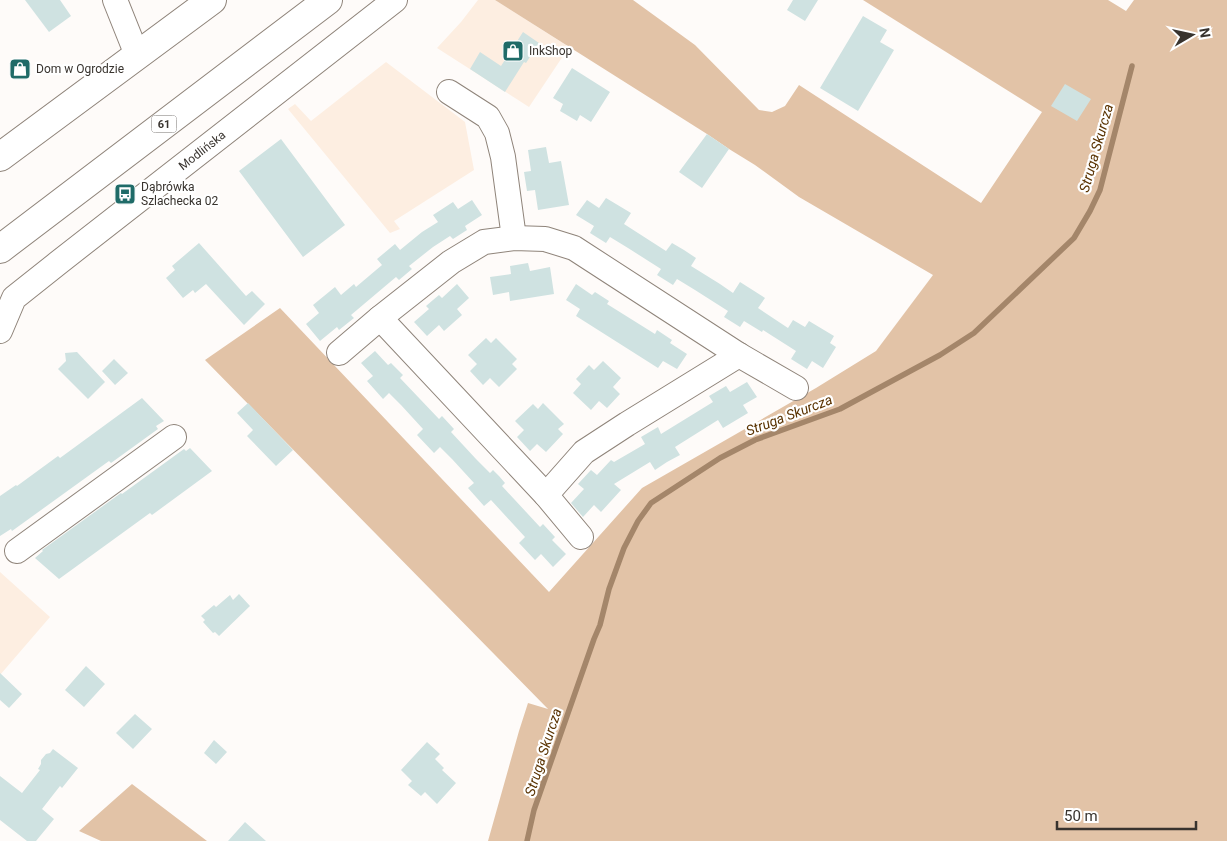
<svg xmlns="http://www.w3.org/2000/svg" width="1227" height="841" viewBox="0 0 1227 841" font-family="Roboto,sans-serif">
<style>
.built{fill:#fdeee1}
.green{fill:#e2c3a7}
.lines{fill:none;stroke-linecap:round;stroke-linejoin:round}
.stream{stroke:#a4866a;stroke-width:5.5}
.building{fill:#cfe2e1}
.minor-casing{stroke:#8f847a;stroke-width:26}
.major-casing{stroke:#8f847a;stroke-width:30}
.minor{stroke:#fff;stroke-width:24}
.major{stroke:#fff;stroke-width:28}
.labels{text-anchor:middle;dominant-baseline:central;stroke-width:4.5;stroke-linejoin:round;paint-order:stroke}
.shield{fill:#fff;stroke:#74706d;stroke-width:1}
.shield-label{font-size:11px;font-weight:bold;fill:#38332e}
.poi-label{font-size:12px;fill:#38332e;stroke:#fff;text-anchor:start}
.street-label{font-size:12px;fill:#38332e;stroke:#fff}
.water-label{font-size:14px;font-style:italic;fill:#5a3302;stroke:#fff}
</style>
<rect width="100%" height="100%" fill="#fefbf9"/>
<path class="built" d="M478 0H495L569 47 529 107 437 48 461 22Z
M386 62 465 122 474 170 394 221 400 229 390 233 288 109 295 104 311 121Z
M0 572 50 617 0 675Z"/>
<path class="green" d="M495 0H633L695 45 759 110 772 112 785 106 799 85 981 203 1042 112 863 0H1108L1126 11 1134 0H1227V841H488L519 731 528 703 548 709 205 360 280 308 549 592 642 488 816 388 876 351 933 275 799 197 755 165 729 149 707 134Z
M132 784 207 841H101L79 831Z"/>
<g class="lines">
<path class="stream" d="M527 841 534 810 594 639 600 625 609 589 624 548 638 521 651 503 720 458 755 440 840 409 940 355 974 333 1074 238 1090 211 1100 190 1132 66"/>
</g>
<path class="building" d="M25 0H60L71 16 49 32Z
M793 0H818L805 21 787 10Z
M863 16 887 30 880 42 894 50 858 111 820 88Z
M523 32 539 43 526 63 524 62 505 92 470 69 480 52 501 66Z
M572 68 610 92 591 122 580 115 577 121 560 111 563 104 553 98Z
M1065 84 1091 99 1077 121 1051 106Z
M707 134 729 149 702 188 679 172Z
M281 139 345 225 303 257 239 171Z
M546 147 549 163 561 161 569 205 538 210 535 190 527 191 524 172 531 171 528 150Z
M606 198 631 213 624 224 666 251 672 243 684 250 696 258 691 266 720 284 733 293 740 282 765 298 758 308 788 328 793 320 805 327 809 321 834 336 830 343 836 347 823 368 812 361 807 369 791 359 796 351 763 330 762 332 744 321 740 327 724 317 728 311 695 290 677 279 673 285 657 275 661 269 628 248 610 237 606 243 590 233 594 226 576 215 587 200 599 208Z
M472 200 482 215 465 226 467 230 453 239 450 236 433 247 409 266 412 269 399 280 396 277 351 315 354 318 339 330 337 327 320 341 306 324 319 313 313 305 335 287 341 295 354 284 356 287 382 265 377 259 395 244 400 250 422 232 438 222 433 215 453 202 458 209Z
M199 243 246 296 252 291 265 304 244 325 206 284 195 293 193 290 183 298 166 278 175 270 172 266Z
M528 263 530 271 550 267 554 294 510 301 509 292 493 295 490 277 511 274 510 266Z
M457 284 469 298 457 309 462 315 444 331 439 325 427 336 414 322 429 309 426 306 433 300 439 295 442 298Z
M576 284 592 295 595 292 609 301 607 304 655 334 657 330 672 340 670 343 687 354 677 369 663 361 658 368 576 316 580 309 566 300Z
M486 338 491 343 496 338 517 359 512 364 517 369 499 387 490 378 483 385 470 371 477 364 468 355Z
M375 351 388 365 391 363 403 375 400 378 439 419 442 416 454 429 451 432 476 459 490 473 493 470 499 476 505 483 502 486 540 527 543 524 555 537 552 540 566 554 553 567 541 554 535 560 519 543 525 537 491 500 484 506 468 488 474 483 452 459 440 447 434 453 417 435 423 429 401 405 389 393 383 399 367 381 373 376 361 363Z
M77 352 105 382 88 399 58 369 66 361 65 353Z
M114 359 128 373 115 385 102 371Z
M603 361 621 378 613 387 620 394 607 408 599 401 591 410 573 393 581 384 576 379 589 365 594 370Z
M747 382 757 397 743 405 748 413 723 428 718 420 675 447 680 455 667 462 655 470 650 462 614 484 621 490 601 512 594 505 583 517 571 503 584 489 578 484 591 470 597 475 611 460 614 462 645 444 641 437 658 427 661 434 713 402 709 396 726 386 730 392Z
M142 398 164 421 156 426 158 429 111 463 109 461 12 531 11 529 0 536V496L16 485 17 486 58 456 60 458Z
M248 403 293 450 276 466 247 436 253 430 237 413Z
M543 403 564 424 558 429 563 434 546 452 537 444 530 451 517 437 524 430 515 421 533 404 538 409Z
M190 448 212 471 152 515 150 513 59 579 35 558 43 551 42 550 121 493 122 494 184 449 186 451Z
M239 594 250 606 219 636 215 632 213 633 203 622 205 620 201 616 214 605 216 607 230 595 233 600Z
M86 666 105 684 84 707 65 690Z
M0 673 22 694 9 708 0 700Z
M135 714 152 729 133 749 116 733Z
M214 740 227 752 216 764 204 753Z
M427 742 440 754 435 759 444 768 442 770 456 783 437 804 425 792 421 796 408 785 412 781 401 770Z
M53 749 78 768 62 788 60 786 42 809 54 819 36 841H27L0 820V776L22 793 40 770 38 769 41 764V760L46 754 50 753Z
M245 822 266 841H228Z"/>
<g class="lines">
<g class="minor-casing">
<g id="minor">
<path d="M115 0 137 55"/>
<path d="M449 92 488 117 497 133 503 157 514 238"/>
<path d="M380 318 546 495 581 537"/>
<path id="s1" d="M0 331 14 298 58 263 395 0"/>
<path d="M339 353 380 318 451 262 484 242 514 238 545 239 574 248 739 355 796 388"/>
<path d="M546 495 584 452 627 424 739 355"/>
<path d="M17 551 174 437"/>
</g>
</g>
<g class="major-casing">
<path id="major" d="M0 157 212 0
M0 249 328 0"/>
</g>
<use href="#minor" class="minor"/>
<use href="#major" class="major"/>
</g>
<defs>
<g id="shop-square" transform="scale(1.125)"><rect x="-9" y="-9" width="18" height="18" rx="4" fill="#1f6b68" stroke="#fff"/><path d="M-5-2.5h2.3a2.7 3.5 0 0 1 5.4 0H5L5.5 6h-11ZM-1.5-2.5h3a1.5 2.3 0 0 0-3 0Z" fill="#fff"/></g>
<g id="bus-square" transform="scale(1.125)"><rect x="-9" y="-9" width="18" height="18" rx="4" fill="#1f6b68" stroke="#fff"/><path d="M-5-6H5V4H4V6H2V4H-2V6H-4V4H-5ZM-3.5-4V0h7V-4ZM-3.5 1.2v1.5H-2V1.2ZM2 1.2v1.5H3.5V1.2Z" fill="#fff"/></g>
</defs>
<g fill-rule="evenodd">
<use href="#shop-square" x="513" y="51"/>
<use href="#shop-square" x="20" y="69"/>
<use href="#bus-square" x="125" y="194"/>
</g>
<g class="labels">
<rect class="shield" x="151.5" y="115.5" width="25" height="17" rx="4"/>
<g class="shield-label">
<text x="164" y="124">61</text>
</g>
<g class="poi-label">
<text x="529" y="51">InkShop</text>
<text x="36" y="69">Dom w Ogrodzie</text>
<text x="141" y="187">Dąbrówka<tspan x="141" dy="14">Szlachecka 02</tspan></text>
</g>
<g class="street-label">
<text stroke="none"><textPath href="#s1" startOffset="275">Modlińska</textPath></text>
</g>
<g class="water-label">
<text transform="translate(1096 148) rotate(-74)">Struga Skurcza</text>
<text transform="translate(789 415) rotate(-21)">Struga Skurcza</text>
<text transform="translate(543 752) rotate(-72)">Struga Skurcza</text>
</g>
</g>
<g transform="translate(1192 35) rotate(81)" stroke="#ffffff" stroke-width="4" paint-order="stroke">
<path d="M0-4L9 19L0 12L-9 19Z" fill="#38332e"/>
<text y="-8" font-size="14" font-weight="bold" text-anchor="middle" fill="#38332e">N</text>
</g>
<path d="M1057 821v8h139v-8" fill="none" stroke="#38332e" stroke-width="2.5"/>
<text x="1064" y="821" font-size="15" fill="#38332e" stroke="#ffffff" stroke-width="4" paint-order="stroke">50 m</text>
</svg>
